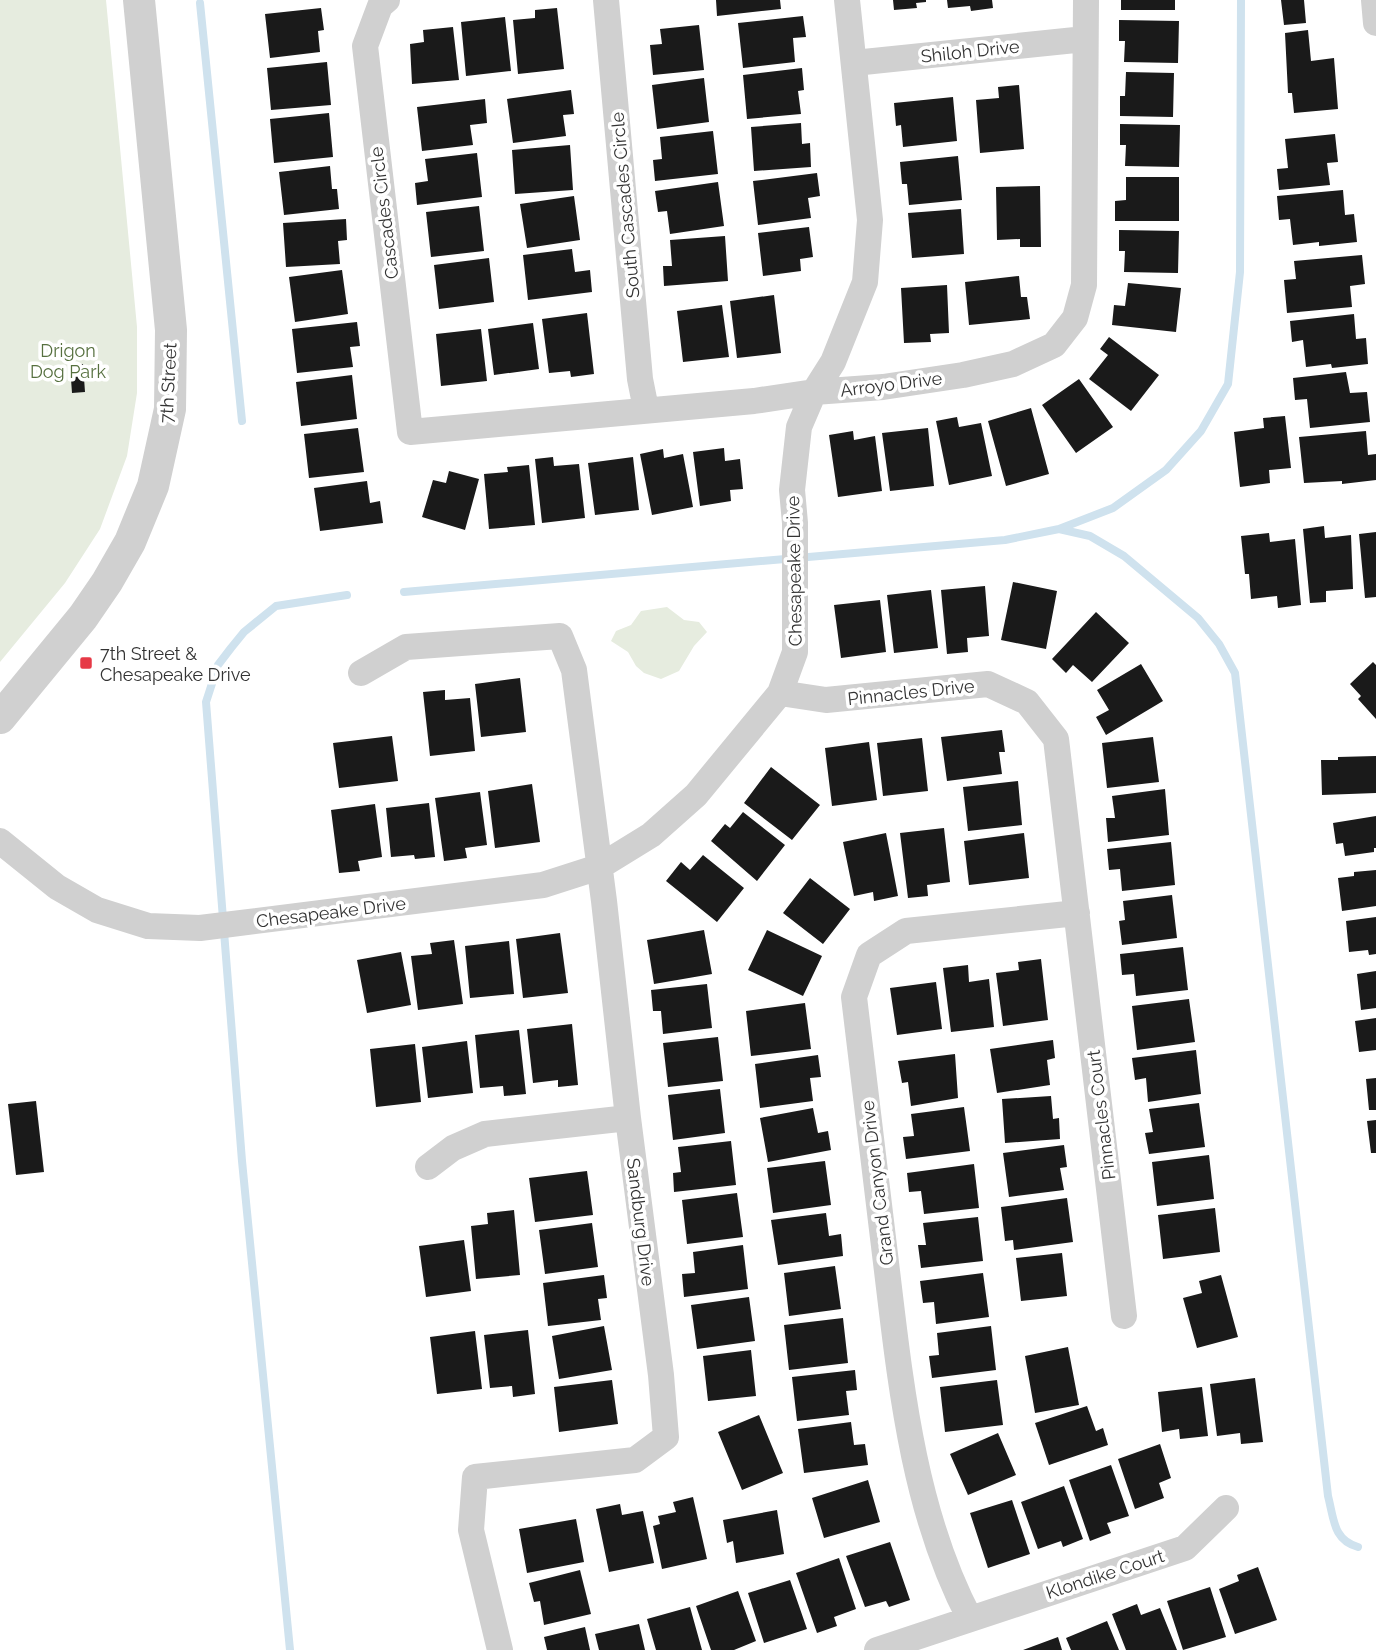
<svg xmlns="http://www.w3.org/2000/svg" width="1376" height="1650" viewBox="0 0 1376 1650" font-family="Raleway,sans-serif">
<style>
.green{fill:#e6ecdf}
.lines{fill:none;stroke-linecap:round;stroke-linejoin:round}
.stream{stroke:#cfe2ee;stroke-width:8}
.building{fill:#1a1a1a}
.minor{stroke:#d0d0d0;stroke-width:26}
.tertiary{stroke:#d0d0d0;stroke-width:32}
.poi-dot{fill:#e63946;stroke:#fff;stroke-width:2.5}
.labels{text-anchor:middle;dominant-baseline:central;stroke-width:7;stroke-linejoin:round;paint-order:stroke}
.street-label{font-size:18px;fill:#333;stroke:#fff}
.park-label{font-size:18px;fill:#56703f;stroke:#fff}
.poi-label{font-size:18px;fill:#333;stroke:#fff;text-anchor:start}
</style>
<rect width="100%" height="100%" fill="#fff"/>
<path class="green" d="M0 0H106L137 327V393L127 456 100 529 65 583 0 662Z
M667 607 684 620 699 622 707 632 694 646 679 671 661 679 644 673 636 666 628 652 611 641 616 631 631 625 641 611Z"/>
<g class="lines">
<path class="stream" d="M200 3 242 421
M1059 529 1090 536 1124 556 1198 618 1219 644 1235 673 1328 1496C1334 1519 1333 1540 1358 1547
M404 592 1005 540 1059 529 1113 508 1166 470 1201 431 1228 384 1240 272 1241 0
M290 1650 242 1161 206 702 218 665 231 648 244 632 276 606 347 595"/>
</g>
<path class="building" d="M716 0H780L781 9 717 16Z
M893 0H926V2L916 3 917 8 894 10Z
M947 0H992L993 8 971 11 970 6 948 8Z
M1121 0H1175V10H1121Z
M1281 0H1304L1306 23 1284 25Z
M321 8 324 30 318 31 320 52 270 58 265 14Z
M557 8 564 69 518 74 513 20 535 18V10Z
M803 16 806 37 793 38 795 62 743 68 738 23Z
M505 17 511 71 466 76 461 22Z
M1119 20 1179 21 1178 63 1124 62 1125 41H1119Z
M699 25 704 70 653 75 650 45 662 44 660 29Z
M453 27 459 80 412 84 410 44 424 42 423 30Z
M1308 30 1311 61 1334 58 1338 109 1294 113 1292 93H1288L1285 33Z
M327 62 331 105 271 110 267 68Z
M802 68 804 90 798 91 801 114 747 119 743 75Z
M1126 72 1174 73 1173 117 1120 116V96H1125Z
M704 78 709 122 657 129 652 85Z
M1019 85 1024 149 980 153 976 100 999 98 998 87Z
M571 90 574 114 563 115 566 136 513 143 507 99Z
M953 97 957 141 903 147 901 125 896 126 894 103Z
M485 99 487 123 470 125 473 145 422 151 417 107Z
M329 113 333 157 274 163 270 119Z
M801 123 802 144 810 143 811 167 754 171 751 127Z
M1120 124 1180 125 1179 167 1125 166 1126 145H1120Z
M713 131 718 174 655 181 653 160 662 159 660 137Z
M1335 134 1338 162 1327 163 1330 185 1279 190 1277 169 1288 168 1285 139Z
M570 145 573 190 515 194 512 150Z
M477 153 482 197 417 205 415 183 428 181 425 159Z
M958 156 962 200 909 205 907 184H902L900 162Z
M330 166 332 189H337L339 209 284 215 279 172Z
M817 173 820 196 808 198 811 218 758 225 753 181Z
M1126 177H1179V221H1115V201L1126 200Z
M718 182 724 226 670 234 667 211 658 212 655 191Z
M1040 186 1041 247H1020V239L997 240 996 187Z
M1343 190 1345 215 1354 214 1357 242 1319 246V242L1293 245 1290 219 1279 220 1277 196Z
M574 196 580 240 527 248 520 204Z
M479 206 484 251 431 257 426 212Z
M961 209 964 254 912 258 908 213Z
M346 219 347 240 338 241 340 264 286 267 283 223Z
M809 227 813 257 800 259 801 271 763 276 758 233Z
M1119 230 1179 231 1178 273 1124 272 1125 251H1119Z
M725 236 728 281 664 286 663 266H672L670 240Z
M572 249 575 272 590 270 592 292 528 300 523 255Z
M1362 255 1365 284 1350 286 1352 307 1287 313 1284 280 1296 279 1294 261Z
M489 258 494 302 439 309 434 265Z
M342 270 348 314 295 322 289 277Z
M1019 276 1021 297H1027L1030 319 969 325 965 282Z
M1128 283 1181 288 1176 332 1112 325 1114 305 1125 306Z
M947 285 949 333 930 334 931 342 904 343 901 288Z
M774 295 781 353 737 358 730 301Z
M722 305 729 357 683 362 677 311Z
M587 313 594 374 571 377 570 371 549 373 542 319Z
M1354 314 1356 339 1366 338 1368 364 1332 368 1331 364 1306 367 1303 340 1292 342 1290 321Z
M357 322 360 346 350 347 353 367 297 373 292 329Z
M533 323 539 369 494 375 488 329Z
M481 329 487 381 441 386 436 334Z
M1109 337 1159 375 1131 411 1089 379 1108 355 1100 349Z
M83 364 85 392 72 393 70 365Z
M1346 372 1350 393 1367 392 1370 422 1310 428 1307 399 1295 400 1293 378Z
M352 375 357 419 301 426 296 382Z
M1079 379 1113 427 1076 453 1042 405Z
M1031 408 1049 474 1006 486 988 421Z
M1285 416 1291 468 1269 470 1270 483 1240 487 1234 432 1264 428 1263 418Z
M957 417 959 427 981 423 992 476 949 485 936 421Z
M358 428 364 472 309 478 304 434Z
M928 428 934 486 890 491 882 433Z
M853 431 854 440 875 436 882 491 838 497 829 435Z
M1366 431 1368 455 1376 454V480L1342 484V481L1304 483 1299 437Z
M724 448 725 461 740 459 743 489 730 490 731 501 700 506 693 452Z
M663 449 664 458 683 454 693 507 652 515 640 454Z
M553 457 554 466 579 464 585 518 542 523 535 459Z
M633 457 639 510 595 515 588 463Z
M529 465 535 525 489 529 484 474 508 472 507 467Z
M449 471 479 479 465 530 422 517 433 480 446 483Z
M367 481 370 503 380 501 383 523 320 531 314 488Z
M1324 526 1325 538 1351 535 1353 589 1326 591V602L1310 603 1303 529Z
M1376 532V597L1365 598 1359 534Z
M1269 533 1270 542 1295 539 1301 605 1278 608 1277 596 1251 599 1249 574H1245L1241 536Z
M1013 582 1057 591 1046 649 1001 640Z
M985 586 989 636 967 638 968 652 947 654 941 590Z
M931 590 938 648 894 653 887 595Z
M880 600 886 652 841 658 834 605Z
M1096 612 1129 643 1092 682 1073 665 1066 673 1052 659Z
M1373 662 1376 665V719L1358 699 1361 696 1350 684Z
M1141 664 1163 701 1106 735 1096 717 1109 710 1097 690Z
M520 678 526 732 481 737 475 684Z
M445 690V700L470 698 475 751 430 756 423 692Z
M1002 730 1005 752H999L1002 774 947 781 941 737Z
M392 736 398 781 339 788 333 743Z
M1153 737 1159 782 1107 788 1102 743Z
M922 738 928 791 883 796 877 743Z
M869 742 877 800 832 806 825 748Z
M1376 756V793L1322 795 1321 760H1338V757Z
M771 767 820 805 792 840 744 803Z
M1018 781 1022 825 968 831 963 787Z
M532 784 540 842 495 848 488 791Z
M1165 789 1169 835 1108 842 1106 818H1115L1112 796Z
M480 792 487 845 465 848 467 858 444 861 435 798Z
M429 803 435 857 415 859 414 855 391 857 386 808Z
M375 804 382 857 358 861 360 871 339 873 331 810Z
M743 812 785 845 757 881 711 841 725 824 730 828Z
M1376 816V848H1374V852L1345 856 1343 843 1336 844 1333 823Z
M944 828 950 882 927 885 928 896 908 898 900 833Z
M886 833 898 896 874 901 873 892 854 896 843 842Z
M1024 833 1029 878 969 885 964 841Z
M1171 842 1175 885 1122 891 1120 869 1109 870 1107 849Z
M703 855 744 888 717 922 666 881 681 862 690 870Z
M1376 870V906L1342 911 1338 878 1354 876V872Z
M810 878 850 909 823 944 783 913Z
M1172 895 1177 938 1122 945 1119 921 1125 920 1123 901Z
M1376 917V954L1369 955 1368 950 1349 952 1346 921Z
M704 930 712 974 654 984 647 940Z
M767 930 822 956 803 996 748 970Z
M560 933 568 993 523 998 516 939Z
M454 940 463 1004 418 1010 411 956 432 954 430 943Z
M509 941 514 994 470 998 465 946Z
M1183 947 1188 990 1136 996 1134 974 1122 975 1120 954Z
M401 952 411 1005 367 1013 357 960Z
M1041 959 1048 1020 1003 1026 996 973 1019 970 1018 962Z
M968 965 969 982 989 979 994 1027 951 1032 943 968Z
M1376 971V1008L1361 1010 1357 974Z
M936 982 942 1029 897 1035 890 988Z
M707 984 712 1028 663 1034 661 1011H653L651 990Z
M1189 999 1195 1042 1137 1050 1132 1006Z
M805 1003 811 1049 751 1056 746 1011Z
M1376 1018V1050L1359 1052 1355 1021Z
M572 1024 578 1085 558 1087V1080L533 1083 527 1029Z
M519 1030 526 1094 504 1096 503 1086 480 1088 475 1035Z
M718 1037 723 1081 668 1087 663 1043Z
M1053 1040 1055 1058 1047 1060 1050 1085 997 1093 990 1049Z
M467 1041 473 1093 428 1098 422 1047Z
M415 1044 421 1102 376 1107 370 1049Z
M1196 1050 1201 1094 1148 1102 1146 1078 1135 1080 1132 1058Z
M955 1054 958 1098 911 1106 908 1082 902 1083 898 1061Z
M818 1055 821 1077 810 1078 813 1101 760 1108 755 1064Z
M1376 1078V1110H1369L1366 1079Z
M720 1089 725 1133 673 1140 668 1095Z
M1051 1096 1053 1119 1059 1118 1060 1139 1005 1143 1002 1099Z
M36 1101 44 1172 16 1175 8 1104Z
M1199 1103 1205 1147 1149 1154 1145 1133 1153 1132 1149 1109Z
M964 1107 970 1151 906 1159 903 1137 914 1136 911 1114Z
M813 1108 818 1133 828 1131 831 1150 768 1162 760 1118Z
M1376 1120V1153H1371L1367 1121Z
M731 1141 736 1185 674 1192 673 1173 681 1172 678 1147Z
M1064 1145 1067 1167 1060 1168 1064 1190 1009 1197 1003 1153Z
M1209 1155 1214 1199 1157 1206 1152 1162Z
M825 1161 831 1205 773 1213 767 1168Z
M974 1164 979 1208 924 1214 921 1191 909 1192 907 1173Z
M587 1171 593 1215 535 1222 529 1178Z
M737 1193 743 1237 687 1244 682 1200Z
M1067 1198 1073 1242 1014 1250 1013 1240 1005 1241 1001 1207Z
M1215 1208 1220 1252 1163 1259 1158 1215Z
M514 1210 520 1275 476 1279 471 1226 488 1224 487 1213Z
M826 1213 829 1236 841 1234 843 1256 778 1265 771 1220Z
M978 1217 983 1261 921 1268 918 1245H926L923 1223Z
M592 1223 598 1267 545 1274 539 1230Z
M464 1240 471 1291 426 1297 419 1246Z
M743 1245 748 1289 684 1297 682 1274 695 1273 693 1252Z
M1062 1253 1067 1296 1021 1301 1016 1258Z
M835 1266 841 1309 789 1316 784 1273Z
M983 1273 989 1317 936 1324 934 1302 923 1303 920 1281Z
M604 1275 607 1298 598 1299 601 1320 548 1326 543 1283Z
M1221 1275 1238 1337 1197 1348 1183 1298 1202 1293 1199 1281Z
M749 1297 755 1341 697 1349 691 1305Z
M843 1318 848 1363 789 1370 784 1325Z
M604 1326 612 1370 559 1379 552 1336Z
M991 1326 996 1370 932 1378 929 1356 939 1355 937 1333Z
M528 1330 535 1394 513 1397 512 1386 490 1388 484 1335Z
M475 1331 482 1389 437 1394 430 1337Z
M1068 1347 1079 1405 1035 1413 1025 1356Z
M751 1350 756 1396 708 1401 703 1356Z
M855 1370 857 1390 846 1391 849 1415 797 1421 792 1377Z
M1255 1378 1263 1442 1241 1444 1240 1433 1217 1436 1210 1384Z
M612 1380 618 1424 559 1432 554 1387Z
M997 1380 1003 1425 945 1432 940 1387Z
M1202 1387 1208 1436 1180 1439 1179 1429 1162 1432 1158 1392Z
M1087 1406 1096 1431 1103 1428 1108 1445 1049 1465 1035 1423Z
M759 1415 783 1473 742 1490 718 1432Z
M851 1422 854 1445 865 1444 868 1465 804 1473 798 1429Z
M998 1433 1016 1475 968 1495 950 1454Z
M1160 1444 1171 1478 1159 1483 1164 1498 1135 1509 1118 1459Z
M1111 1465 1129 1516 1107 1523 1111 1533 1090 1541 1069 1480Z
M868 1480 880 1522 824 1538 812 1498Z
M1064 1486 1083 1539 1063 1547 1061 1541 1038 1549 1021 1502Z
M693 1497 707 1559 662 1569 653 1526 660 1524 658 1516 676 1512 673 1502Z
M1012 1500 1030 1554 988 1568 970 1513Z
M620 1504 622 1515 643 1511 654 1563 609 1572 596 1509Z
M777 1510 784 1554 736 1563 733 1541 727 1543 723 1520Z
M576 1519 584 1562 527 1573 519 1529Z
M890 1542 910 1600 889 1607 886 1601 865 1607 846 1556Z
M839 1558 856 1609 834 1617 837 1626 817 1633 796 1573Z
M1258 1567 1277 1620 1235 1634 1219 1589 1239 1581 1237 1575Z
M580 1570 591 1614 544 1625 540 1601 534 1602 529 1583Z
M790 1580 807 1629 764 1643 748 1593Z
M1210 1587 1226 1637 1183 1650 1167 1601Z
M738 1591 756 1641 734 1650H711L696 1606Z
M1137 1604 1141 1615 1160 1608 1177 1650H1126L1112 1614Z
M690 1607 702 1650H656L647 1619Z
M1107 1621 1119 1650H1071L1066 1638Z
M639 1624 645 1650H599L595 1634Z
M585 1627 590 1650H547L544 1637Z
M1058 1637 1062 1650H1023Z"/>
<g class="lines">
<path class="minor" d="M387 0 380 6 365 46 410 432 754 401 814 392 883 387 963 375 1013 364 1054 345 1075 318 1084 285 1086 0
M606 0 640 379 646 409
M1374 0 1376 23
M854 63 1085 39
M361 673 406 647 560 636 574 670 604 901 628 1118 661 1375 666 1437 635 1460 475 1477 471 1530 500 1650
M780 693 826 700 988 684 1027 702 1056 739 1124 1316
M0 841 57 887 97 910 148 926 200 928 543 885 599 867 651 835 696 795 780 693 795 652V523L792 490 799 427 814 392 833 362 865 282 870 220 847 0
M428 1167 453 1148 485 1134 628 1118
M970 1619C914 1513 901 1388 887 1271 876 1179 865 1088 854 997L869 955 906 931 1077 913
M877 1650 1185 1548 1226 1508"/>
<path class="tertiary" d="M0 718 83 617 107 582 130 542 153 486 170 409 171 330 139 0"/>
</g>
<rect class="poi-dot" x="79" y="656" width="14" height="14" rx="3.5"/>
<g class="labels">
<g class="street-label">
<text transform="translate(970 51) rotate(-6)">Shiloh Drive</text>
<text transform="translate(625 205) rotate(-95)">South Cascades Circle</text>
<text transform="translate(384 213) rotate(-97)">Cascades Circle</text>
<text transform="translate(168 383) rotate(-87)">7th Street</text>
<text transform="translate(891 384) rotate(-7)">Arroyo Drive</text>
<text transform="translate(794 571) rotate(-91)">Chesapeake Drive</text>
<text transform="translate(911 692) rotate(-6)">Pinnacles Drive</text>
<text transform="translate(331 912) rotate(-7)">Chesapeake Drive</text>
<text transform="translate(1101 1115) rotate(-97)">Pinnacles Court</text>
<text transform="translate(877 1183) rotate(-97)">Grand Canyon Drive</text>
<text transform="translate(641 1222) rotate(83)">Sandburg Drive</text>
<text transform="translate(1105 1574) rotate(-18)">Klondike Court</text>
</g>
<g class="park-label">
<text x="68" y="350">Drigon<tspan x="68" dy="21">Dog Park</tspan></text>
</g>
<g class="poi-label">
<text x="100" y="653">7th Street &amp;<tspan x="100" dy="21">Chesapeake Drive</tspan></text>
</g>
</g>
</svg>
